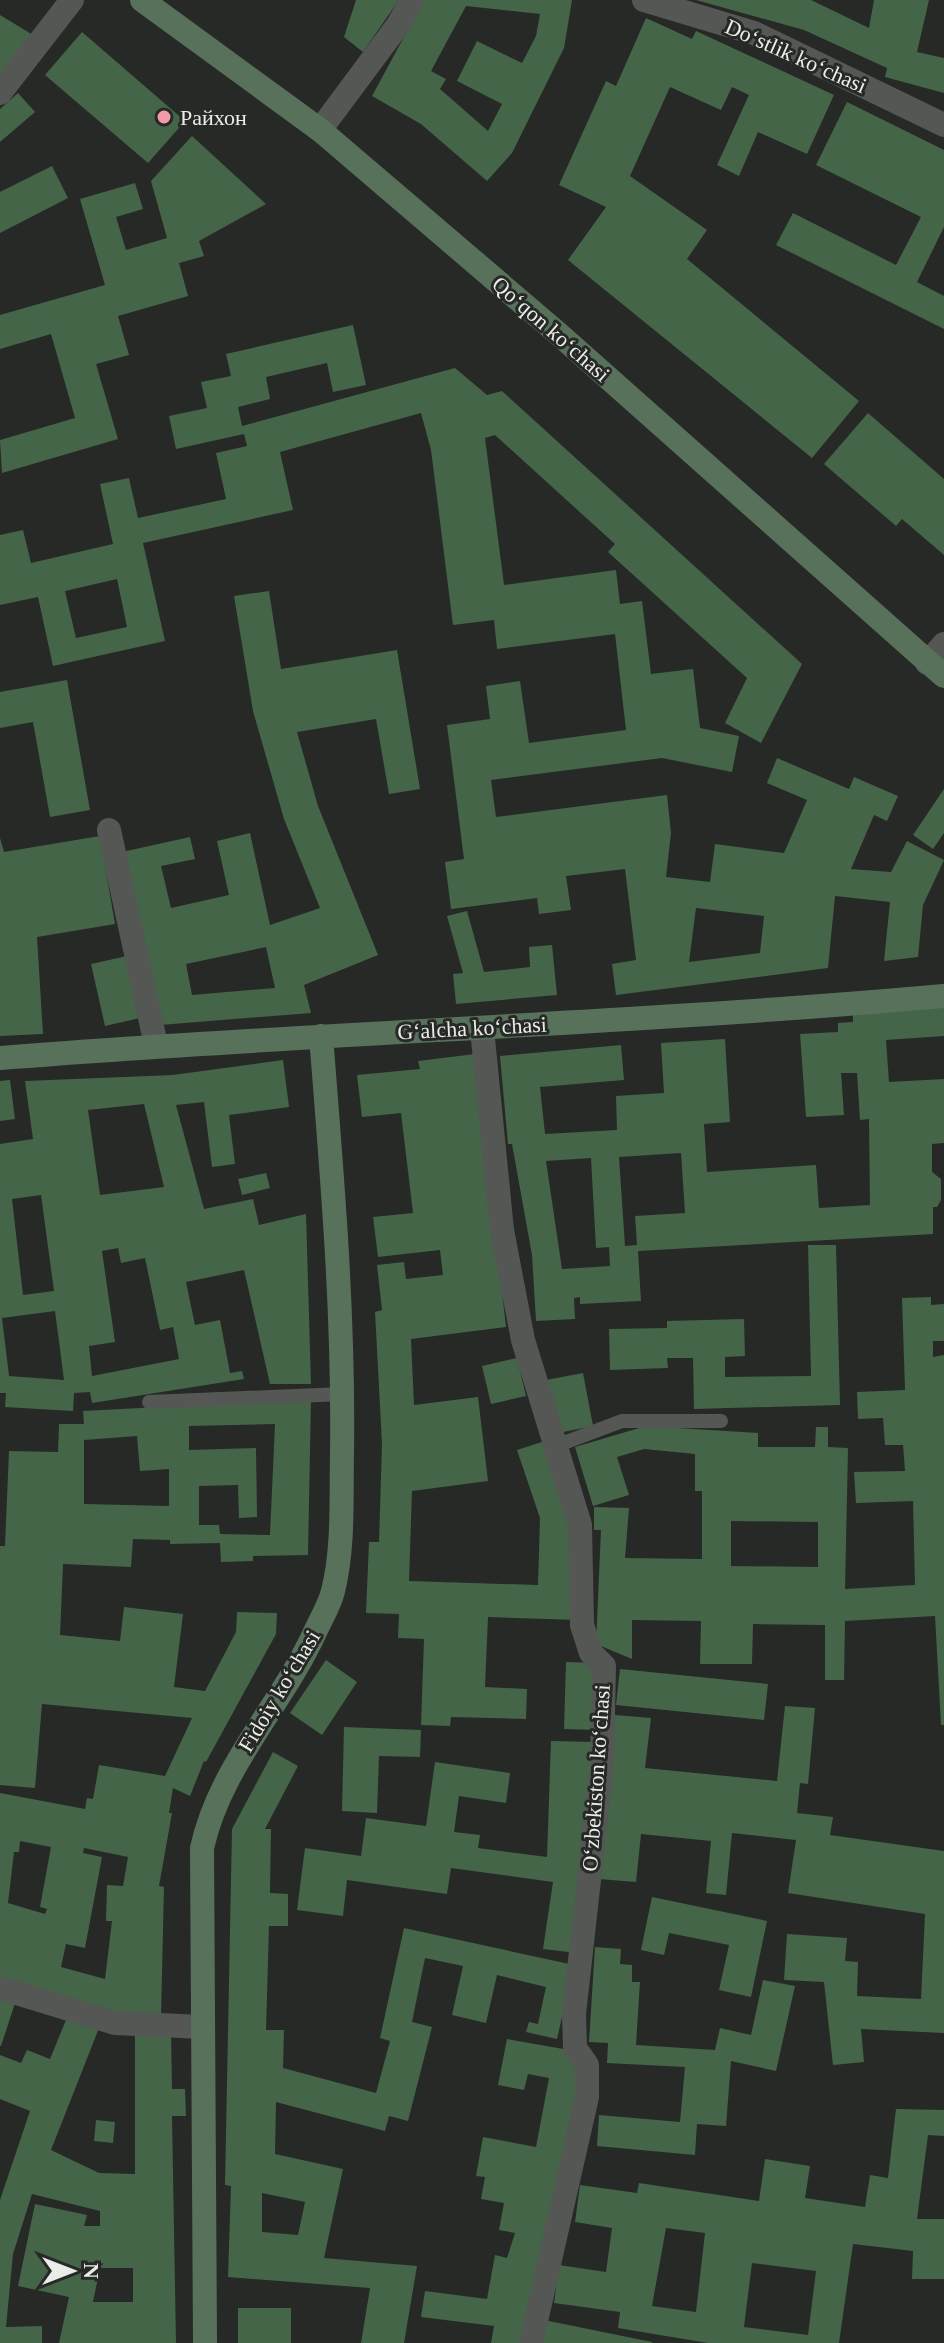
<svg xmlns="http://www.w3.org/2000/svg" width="944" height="2343" viewBox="0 0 944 2343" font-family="Georgia,serif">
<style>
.building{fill:#446548;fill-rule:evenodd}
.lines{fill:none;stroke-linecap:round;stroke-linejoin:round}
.lane{stroke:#545754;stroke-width:14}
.street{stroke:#545754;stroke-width:24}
.secondary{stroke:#57715b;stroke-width:24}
.poi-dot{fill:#f39aaa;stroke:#272927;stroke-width:3}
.labels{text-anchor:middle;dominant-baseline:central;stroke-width:6;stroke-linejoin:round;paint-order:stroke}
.street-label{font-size:22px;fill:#eaecea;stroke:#272927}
.poi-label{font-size:22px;fill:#eaecea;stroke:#272927;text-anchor:start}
</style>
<rect width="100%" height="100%" fill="#272927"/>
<path class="building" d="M356 0H399L363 52 344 37Z
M424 0H572L564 48 512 153 487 181 421 124 372 96ZM466 6 540 14 536 36 522 63 477 41 457 81 502 104 488 131 440 89 446 79 431 71Z
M696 0H811L869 28 874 0H929L917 52 944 58V93L885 77 887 68 804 30Z
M0 15 33 35 0 90Z
M646 18 692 39 696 31 834 95 807 154 758 132 739 176 717 165 749 95 732 87 721 110 670 87 630 176 707 230 687 259 859 401 812 458 568 260 606 207 559 185 606 81 616 86Z
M82 32 185 121 148 163 45 75Z
M18 93 35 112 0 142V109Z
M847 102 944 150V227L917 282 944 296V329L776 245 793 213 896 265 921 217 816 165Z
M192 136 266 204 199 241 204 256 179 263 188 296 118 316 129 355 96 364 118 439 2 473 0 440 75 418 51 334 0 349V315L105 285 80 199 135 183 143 209 116 217 126 250 167 238 151 181Z
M52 166 68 198 0 233V192Z
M353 325 366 385 333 392 327 363 266 377 270 399 238 407 242 426 455 368 487 395 502 391 802 664 761 743 725 723 747 678 608 552 615 544 572 505 495 435 485 438 504 585 616 570 620 604 642 601 651 674 693 669 700 728 739 736 732 772 662 758 491 780 496 817 667 795 671 833 666 877 710 882 715 844 784 853 807 800 767 783 777 758 849 789 854 777 898 796 887 821 874 815 851 869 891 872 907 841 944 860 923 905 918 957 884 961 890 902 835 896 828 968 616 995 612 964 636 960 625 869 566 876 571 910 539 914 537 898 451 909 445 862 464 859 447 725 490 719 486 686 520 681 529 743 626 730 615 634 497 649 494 620 453 625 431 450 421 413 280 452 293 510 143 543 165 641 53 666 38 597 0 605V535L23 530 31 563 113 544 100 484 129 478 138 518 226 499 216 453 247 446 244 434 176 449 169 416 207 408 201 382 231 376 226 354ZM117 579 127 627 76 638 65 591ZM696 908 764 916 760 953 689 962Z
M868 413 944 479V555L902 519 896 526 824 464Z
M269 591 281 669 397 650 420 789 389 794 376 719 297 732 318 806 378 955 304 985 311 1013 160 1025 122 852 190 837 195 859 161 866 171 908 229 895 217 841 250 833 270 925 320 908 284 819 253 711 234 596ZM266 947 275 988 192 995 186 964Z
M67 680 90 810 50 817 33 722 0 728V692Z
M944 789V833L933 849 913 835Z
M100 836 115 924 37 937 43 1034 0 1036V838L4 852Z
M467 911 484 972 530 967 529 947 552 945 557 995 456 1004 453 974 463 973 447 916Z
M127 956 140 1018 105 1026 91 964Z
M944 1003V1036L886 1040 889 1082 944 1079V1143L932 1144V1172L941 1179V1200L937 1207H933V1234L638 1251 641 1301 580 1304V1297L574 1298 575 1319 536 1321 532 1255 512 1144H508L500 1056 621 1045 624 1080 540 1087 545 1134 617 1130 616 1096 664 1093 661 1043 725 1039 730 1122 704 1124 707 1172 816 1165 819 1208 870 1205 869 1119 860 1120 857 1073H841L844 1115 806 1117 800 1034 838 1032V1023L853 1022V1010ZM681 1153 685 1213 635 1216 637 1245 625 1246 619 1157ZM591 1158 596 1248 609 1247 610 1266 562 1269 546 1161Z
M475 1054 506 1327 411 1339 414 1405 478 1397 488 1481 412 1491 409 1581 538 1585 540 1518 517 1450 548 1440 574 1520 578 1620 488 1617 485 1687 527 1689 526 1719 451 1717 450 1726 421 1725 424 1639 398 1638 399 1614 366 1613 369 1542H379L382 1444 375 1312 382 1310 377 1265 404 1262 406 1279 443 1275 440 1250 378 1257 373 1217 413 1213 401 1113 362 1117 357 1075 420 1069 418 1061Z
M283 1060 289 1107 229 1115 235 1164 212 1167 204 1102 176 1105 204 1209 253 1199 259 1225 306 1214 311 1384H270L244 1270 186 1282 195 1325 220 1320 230 1373 242 1371 244 1379 92 1403 90 1392 74 1393 73 1411 5 1407 6 1393H0V1144L33 1139 25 1081 173 1075ZM144 1104 164 1187 100 1195 88 1110ZM41 1195 54 1291 23 1295 12 1199ZM118 1248 121 1263 145 1258 160 1330 173 1327 179 1359 92 1376 89 1346 115 1342 102 1251ZM55 1311 64 1380 9 1376 2 1318Z
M10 1080 15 1119 0 1121V1081Z
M266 1173 270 1188 242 1195 238 1179Z
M808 1245H836L840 1405 694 1409 693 1358H667L668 1368 610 1370 609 1329 667 1328V1321L744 1319 745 1356 725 1357V1377L811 1376Z
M931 1297V1305L944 1304V1341H933V1357L944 1355V1725H941L935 1616 845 1621 844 1680H825V1625L753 1624 752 1664H700L701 1621 632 1620V1659L596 1644 601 1530H594V1507L629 1508 625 1558 702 1559V1491H695V1454L644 1449 617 1457 629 1495 593 1506 575 1447 646 1426 758 1433V1447H815L816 1427H828V1447L848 1448 845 1589 915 1585 913 1501 856 1503 854 1472 905 1471 903 1445H885L883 1418 858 1419 857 1392 905 1390 902 1298ZM731 1521 818 1522V1567L731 1566Z
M517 1358 526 1396 491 1404 482 1366Z
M583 1373 593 1426 558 1433 546 1380Z
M311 1399 308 1555 253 1556V1561L221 1562 220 1543 170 1544V1540L133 1539 131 1567 63 1564 60 1635 120 1641 124 1607 183 1614 174 1687 205 1691 236 1632 237 1612 277 1613 276 1634 206 1762 204 1761 190 1796 173 1788 169 1813H172L159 1886 164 1887 161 2016 116 2018 0 1982V1793L85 1809 87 1798 93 1799 99 1765 165 1776 192 1718 42 1704 35 1788 0 1785V1546H5L9 1451 58 1452 59 1424H84L83 1411ZM275 1424 270 1535 220 1534 219 1525H199V1486L238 1485 239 1518 257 1517 256 1448 189 1450V1426ZM137 1436 140 1471 169 1469V1506L84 1504V1440ZM20 1841 51 1847 40 1907 47 1909 45 1914 8 1903 14 1852H19ZM84 1848 128 1857 123 1886 107 1885 106 1921H112L105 1979 61 1967 66 1944 85 1948 102 1857 83 1853Z
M326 1660 357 1682 322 1735 290 1713Z
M566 1662 599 1663 597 1730 564 1729Z
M620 1669 768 1684 764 1720 616 1705Z
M785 1706 815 1708 808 1784 800 1783 797 1813 833 1817 830 1835 944 1851V2033L861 2029 864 2062 833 2065 824 1982 784 1980 787 1934 847 1938 845 1961 858 1962 857 1996 921 1999 925 1914 788 1893 796 1840 732 1833 726 1895 706 1893 711 1841 641 1834 636 1882 599 1879 615 1715 651 1718 645 1768 777 1781Z
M344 1727 421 1730 420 1757 379 1756 377 1813 342 1811Z
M551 1741 594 1742 577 1953 543 1949 553 1882 451 1868 447 1894 347 1880 343 1916 297 1910 305 1848 361 1856 366 1818 426 1826 435 1762 510 1773 506 1803 459 1796 454 1832 480 1835 478 1848 547 1857Z
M273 1752 298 1766 265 1829H271L270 1893 288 1894V1926H269L266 2030H284L283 2068 376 2093 390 2041 380 2038 404 1928 574 1965 557 2039 526 2032 529 2022 538 2024 546 1987 497 1975 486 2023 452 2015 463 1966 425 1958 412 2022 432 2027 408 2121 389 2116 385 2131 276 2102 275 2154 343 2169 324 2258 417 2266 404 2343H361L370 2288 228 2277 231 2186 225 2185 232 1829ZM262 2193 305 2202 298 2235 262 2232Z
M652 1897 767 1921 751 1997 719 1990 729 1945 669 1933 664 1955 641 1950Z
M595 1947 621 1949 620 1964 632 1965V1982H640L636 2045 715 2050 720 2028 751 2035 763 1980 795 1986 776 2071 731 2061 726 2126 697 2124 695 2155 597 2146 599 2115 680 2122 685 2067 607 2063 608 2043 589 2042Z
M0 1995 16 2000 1 2046H0Z
M68 2015 99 2028 51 2150 99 2173 135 2174V2032H171L172 2089H185L186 2116H172L176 2343H59L69 2297 18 2286 35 2204 87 2215 84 2226H100V2211L32 2194 13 2254 6 2327 42 2326V2343H0V2200L30 2111 0 2099V2055L21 2063 27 2050 50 2059ZM100 2268H133V2302H93Z
M507 2039 569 2050 584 2063 522 2343H491L494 2326 421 2317 425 2291 487 2299 495 2255 507 2258 515 2233 499 2230 504 2203 481 2199 485 2177 476 2176 483 2137 536 2147 549 2078 528 2074 524 2090 498 2085Z
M896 2109 944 2110V2136L928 2135 917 2219H944V2279H912L913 2251 853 2244 839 2343H708L618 2328 620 2312 554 2303 559 2265 606 2272 612 2228 575 2222 580 2185 637 2193 639 2183 759 2201 765 2159 810 2166 805 2198 865 2207 870 2175 888 2178ZM666 2228 705 2233 696 2312 652 2306ZM752 2263 816 2271 808 2335 744 2327Z
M96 2120 115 2122 113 2143 94 2141Z
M238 2308H291V2343H238Z
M544 2320 652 2342V2343H540Z"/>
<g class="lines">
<path class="lane" d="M149 1402 343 1394
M553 1447 622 1421H721"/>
<path class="street" d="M644 0 754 33 944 125
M0 93 72 0
M320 130 398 25 412 0
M927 663 944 644
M109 830 156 1045
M482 1029 502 1230 523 1340 580 1525 582 1625 591 1653 604 1666 602 1764 574 2014 575 2048 587 2065V2097L531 2343
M0 1988 115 2023 202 2027"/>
<path class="secondary" d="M142 0 320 130 561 336 944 676
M0 1058C314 1033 630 1024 944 996
M205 2343 202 1848C220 1766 282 1705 316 1630 322 1617 330 1604 333 1591 344 1547 341 1498 342 1452 344 1313 332 1175 321 1036"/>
</g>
<circle class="poi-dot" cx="164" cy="117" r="8"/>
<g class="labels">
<g class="street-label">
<text transform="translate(796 56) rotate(24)">Doʻstlik koʻchasi</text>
<text transform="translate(551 329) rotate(41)">Qoʻqon koʻchasi</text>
<text transform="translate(472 1028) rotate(-3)">Gʻalcha koʻchasi</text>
<text transform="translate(279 1691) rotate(-59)">Fidoiy koʻchasi</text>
<text transform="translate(596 1778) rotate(-86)">Oʻzbekiston koʻchasi</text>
</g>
<g class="poi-label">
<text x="180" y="117">Райхон</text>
</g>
</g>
<g transform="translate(72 2271) rotate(90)" stroke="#272927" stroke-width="6" paint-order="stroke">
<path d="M0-6L14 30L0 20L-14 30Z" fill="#eaecea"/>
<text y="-12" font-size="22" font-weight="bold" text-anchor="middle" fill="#eaecea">N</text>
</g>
</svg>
